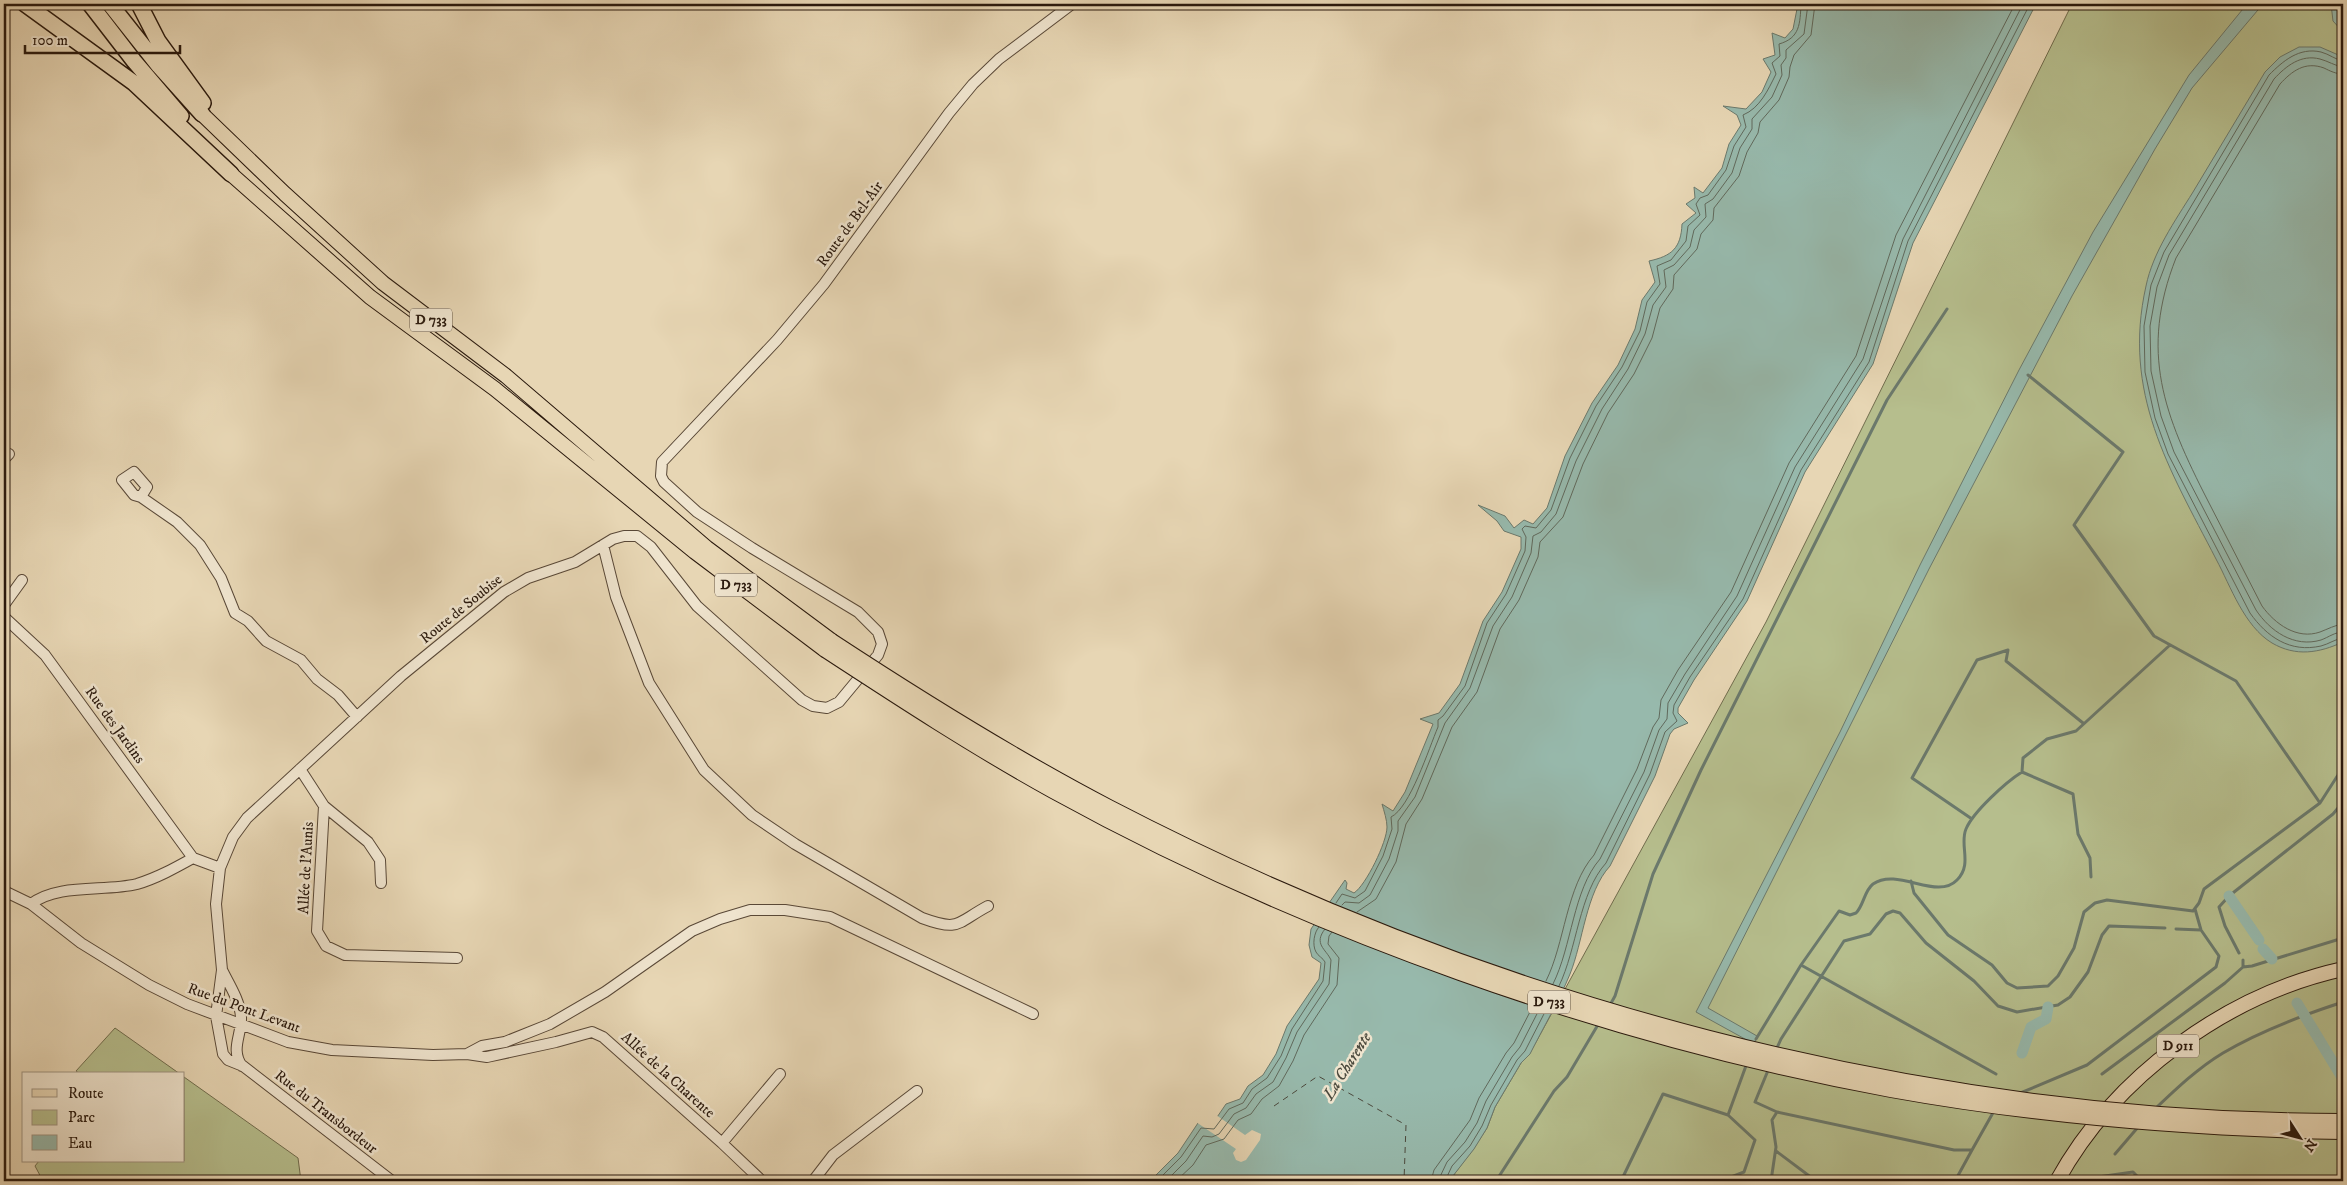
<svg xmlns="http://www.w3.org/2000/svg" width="2347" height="1185" viewBox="0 0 2347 1185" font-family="'IM FELL DW Pica',serif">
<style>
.green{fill:#b6be8d;stroke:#706c4d}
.water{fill:#97b9ac;stroke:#6b796c}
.pier{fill:#e7d6b4}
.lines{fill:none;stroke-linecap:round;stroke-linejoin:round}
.shore{stroke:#60695c;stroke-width:1}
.stream{stroke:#6b796c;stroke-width:3}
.canal{stroke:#97b9ac;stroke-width:11}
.ferry{stroke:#4b493d;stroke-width:1;stroke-dasharray:6 5;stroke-linecap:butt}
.minor-casing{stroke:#594837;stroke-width:12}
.major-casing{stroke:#2a190d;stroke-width:16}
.highway-casing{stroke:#2a190d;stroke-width:18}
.minor{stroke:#efe4ce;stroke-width:10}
.major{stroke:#e7d6b4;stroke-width:14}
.highway{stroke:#e7d6b4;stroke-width:15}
.major-bridge-casing{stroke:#2a190d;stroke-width:16;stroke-linecap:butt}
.major-bridge{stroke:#e7d6b4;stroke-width:14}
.labels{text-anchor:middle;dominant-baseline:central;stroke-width:5;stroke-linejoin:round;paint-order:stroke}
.shield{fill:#efe4ce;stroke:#655647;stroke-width:1}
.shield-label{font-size:14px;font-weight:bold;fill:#2a190d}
.street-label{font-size:15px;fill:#2a190d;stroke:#efe4ce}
.water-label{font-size:16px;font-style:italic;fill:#4b493d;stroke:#efe4ce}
</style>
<rect width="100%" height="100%" fill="#e7d6b4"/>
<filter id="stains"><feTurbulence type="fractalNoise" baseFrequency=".004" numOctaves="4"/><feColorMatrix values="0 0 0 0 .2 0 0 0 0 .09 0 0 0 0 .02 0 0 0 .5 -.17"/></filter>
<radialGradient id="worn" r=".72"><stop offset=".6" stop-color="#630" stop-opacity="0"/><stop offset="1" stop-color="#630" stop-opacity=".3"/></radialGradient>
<path class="green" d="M2072 4H2343V1181H1449L1474 1148 1487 1128 1495 1107 1521 1063 1530 1053 1766 622Z
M115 1028 180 1074H80L76 1071Z
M184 1077 298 1158 301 1181H43L35 1166 39 1161H184Z"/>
<path class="water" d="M1798 4H2036L1913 243 1873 364 1805 472 1747 601 1694 680 1678 708V713L1688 723 1674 729 1670 734 1655 776 1610 866C1586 892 1583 942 1570 974 1559 1001 1543 1028 1530 1054L1521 1063 1495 1107 1487 1128 1474 1149 1449 1181H1150L1178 1153 1200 1120 1211 1126 1226 1104 1240 1099 1248 1086 1263 1075 1276 1054 1287 1026 1319 979 1321 963 1312 957 1309 945 1311 929 1345 880 1347 883 1346 889 1354 893C1366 885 1387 842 1387 827 1387 820 1384 811 1382 804L1393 811 1405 792 1433 724 1420 719 1439 713 1460 684 1483 621 1502 592 1521 549V537L1504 531 1497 521 1478 505 1505 516 1514 528 1524 520 1533 524 1547 508 1565 456 1592 403 1618 365 1635 329 1642 300 1655 282 1649 261C1672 256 1681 248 1682 224L1696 213 1686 204 1695 198 1694 187 1703 193 1722 168 1729 144 1741 125 1737 115 1723 106 1746 109 1762 92 1771 72 1763 59 1775 55 1772 33 1785 38 1793 29Z
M2247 4H2263L2192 88 2155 149 2072 296 1929 569 1708 1008 1757 1036 1754 1044 1696 1012 1840 732 1920 565 2019 370 2093 232 2189 75Z
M2331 4H2343V32L2333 21Z
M2299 47H2320L2343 57V642C2319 653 2296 657 2272 643 2244 626 2231 587 2216 559 2169 468 2122 393 2146 286 2153 252 2175 221 2193 192 2217 152 2241 112 2265 72L2280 57Z"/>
<path class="pier" d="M1216 1115 1245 1135 1252 1130 1261 1134 1260 1140 1246 1160 1241 1162 1236 1160 1233 1153 1236 1149 1196 1122 1200 1118 1210 1123Z"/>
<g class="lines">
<path class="shore" d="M2343 61C2336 60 2329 54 2321 52 2299 47 2283 61 2269 75L2164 252 2151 285 2144 326 2145 372 2155 418 2168 454 2250 613C2267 637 2290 653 2321 646 2329 644 2335 639 2343 638
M2343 67C2335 66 2328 61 2320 59 2301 54 2286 66 2274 79L2169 255 2157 287 2150 326 2151 371 2161 416 2174 452 2256 610C2270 631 2294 648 2321 640 2329 637 2335 632 2343 632
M2343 74C2336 74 2330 71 2324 68 2305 61 2292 71 2280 84L2176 258C2139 352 2164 415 2208 501 2226 536 2244 571 2262 606 2275 624 2297 640 2320 632 2328 629 2335 625 2343 624
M1336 903 1342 894 1355 898 1365 891 1383 856 1392 829 1391 817C1410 808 1429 748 1438 727V720L1443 716 1465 686 1487 623 1506 594 1525 551 1526 537 1522 529 1525 526 1536 528 1551 510 1570 458 1596 406 1622 367 1640 331 1647 302 1660 284 1657 266 1671 260 1686 241 1688 226 1700 215 1696 204 1700 198 1708 195 1726 170 1734 146 1746 127 1743 115C1760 108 1768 90 1776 74L1772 63 1780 56 1779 44C1800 38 1800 24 1801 4
M1342 905 1345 902 1359 903 1370 895 1389 859 1398 831V821L1415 797 1445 723 1470 688 1493 626 1512 597 1531 553 1533 536 1541 532 1556 514 1576 461 1602 409 1628 369 1645 334 1653 305 1666 287 1664 270 1674 265 1690 247 1694 230 1706 217 1705 204 1713 199 1732 173 1740 148 1752 129V119L1772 97 1782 75 1781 65 1786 58V50L1804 34 1808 4
M1357 912 1376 899 1396 862 1406 824 1422 799 1452 727 1477 692 1500 629 1519 600 1538 557 1540 542 1563 517 1583 464 1608 413 1634 374 1652 338 1660 308 1673 289 1674 275 1697 249 1701 234 1713 220 1714 208 1739 176 1747 152 1758 133 1760 122 1779 100 1789 77 1790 67 1794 55 1811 35 1815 4
M1546 981C1565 943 1566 887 1594 855L1637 769 1653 727 1659 718 1661 700 1678 670 1731 592 1789 463 1856 356 1896 235 2015 4
M1553 984C1572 946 1573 890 1600 859L1644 772 1659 730 1667 719 1668 703 1685 674 1737 596 1795 467 1863 359 1903 239 2023 4
M1559 986C1577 949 1579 893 1606 863L1650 774 1665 732 1677 721 1673 713 1674 705 1690 677 1743 599 1801 470 1869 362 1908 241 2030 4
M1157 1181 1181 1157 1201 1128 1214 1129 1229 1109 1243 1103 1252 1089 1267 1078 1281 1056 1292 1029 1323 981 1325 962C1323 958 1318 956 1316 952 1312 945 1314 932 1319 927
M1166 1181 1186 1161 1203 1136 1212 1137 1219 1134 1234 1114 1246 1108 1256 1094 1273 1082 1286 1058 1297 1032 1329 984 1331 960C1326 949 1313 944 1325 929
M1176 1181 1193 1165 1206 1145 1224 1139 1238 1120 1251 1114 1262 1099 1279 1086 1293 1061 1304 1035 1337 985 1339 958 1328 944 1329 936 1332 932
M1431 1181 1434 1170 1470 1120 1479 1098 1506 1053 1514 1043 1533 1006
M1438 1181 1447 1162 1465 1142 1477 1123 1486 1101 1512 1057 1520 1047 1540 1008
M1445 1181 1452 1166 1470 1146 1482 1126 1491 1105 1517 1060 1525 1051 1546 1010"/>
<path class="stream" d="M2028 375 2123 452 2074 525 2154 636 2236 681 2320 803
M2022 772 2023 758 2047 739 2076 731 2170 645
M1972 819 1912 778 1977 660 2008 650 2006 661 2083 723
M1911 881 1914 893 1948 935 1992 965 2007 983 2017 988 2048 986 2058 976 2074 948 2084 912 2095 903 2107 900 2193 911 2199 903 2204 889 2320 803 2338 775 2343 759
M2176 929 2201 930
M2239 953 2225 926 2219 907 2229 896 2333 814 2343 802
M2243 960V967L2252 966 2343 938
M1801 965 1839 911 1850 915 1856 913C1864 905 1864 891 1873 884 1898 867 1937 901 1957 880 1973 864 1959 845 1966 829 1973 812 2006 782 2022 772L2073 794 2078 834 2090 858 2091 877
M1610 1005 1615 996 1653 874 1701 770 1887 400 1947 309
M1756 1039 1801 965 1996 1074
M1776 1050 1781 1039 1844 941 1870 934 1886 914 1893 911 1900 913 1926 943 1974 981 1998 1006 2017 1012 2058 1005 2070 997 2088 972 2102 935 2109 926 2165 928
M1769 1068 1755 1102 1777 1112
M2102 1074 2225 983 2243 967
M2018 1094 2087 1065 2216 967 2219 956 2201 930 2195 909
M2155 1109C2176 1089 2198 1068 2223 1053 2260 1031 2303 1015 2343 1002
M1728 1115 1747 1063
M1972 1150 1994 1111
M1776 1151 1816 1181
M2115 1154 2139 1126
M1496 1181 1554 1091 1567 1077 1599 1023
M1621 1181 1663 1094 1728 1115 1755 1140 1744 1172 1721 1181
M1771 1181 1776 1147 1772 1120 1777 1112 1954 1150H1972L1955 1181
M2096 1181 2098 1177 2133 1172 2142 1181"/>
<path class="canal" d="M2229 896 2259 940
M2263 949 2272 959
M2297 1003 2343 1079
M2022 1053 2031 1027 2046 1019 2048 1007"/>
<path class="ferry" d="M1274 1106 1318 1076 1406 1125 1404 1181"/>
<g class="minor-casing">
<path id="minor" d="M4 459 9 454
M141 497 147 487 134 472 122 480 134 495 141 497 177 522 200 545 221 578 235 613 248 621 266 641 301 660 317 679 338 695 357 717
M603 545 616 597 649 683 704 770 752 815 795 844 922 918C960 932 956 923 988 906
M4 605 22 580
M4 617 45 655 193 858
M300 769 324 806 317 931 326 946 345 955 457 958
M324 806 368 842 380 860 381 883
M4 891 31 904 81 943 149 985 187 1004 288 1042 332 1050 433 1055 467 1054 487 1057 556 1042 592 1032 603 1037 722 1143 762 1181
M31 904C58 883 105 892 137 884 157 878 175 868 193 858L220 868
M222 970C229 984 240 1001 241 1017 242 1035 230 1049 242 1066
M467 1054 482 1046 505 1042 550 1024 605 992 692 931 720 919 750 910H785L830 917 1033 1014
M722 1143 780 1074
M392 1181 243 1066 228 1060 223 1054 216 1016 222 970 216 904 220 868 233 837 247 818 401 676 504 592 528 578 575 562 613 539 624 536H637L651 547 697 606 802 700 813 706 827 708 839 702 878 655 882 644 878 632 858 612 752 548 697 512 664 482 661 476 662 462 777 340 824 284 949 113 973 84 999 59 1072 4
M813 1181 833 1155 917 1091"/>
</g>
<g class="major-casing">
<path id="major" d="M202 114 285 194 383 283 506 376 707 548 832 641
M231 174 370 297 495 389 695 552 825 650
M2057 1181C2115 1076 2226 995 2343 969"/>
</g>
<g class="highway-casing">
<path id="highway" d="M25 4 134 83 231 174
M90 4 134 61 181 116
M110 4 159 66 202 114
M139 4 158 41 203 103"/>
</g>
<use href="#minor" class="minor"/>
<use href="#major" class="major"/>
<use href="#highway" class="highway"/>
<g class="major-bridge-casing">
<path id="major-bridge" d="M832 641C922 700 1013 757 1109 807 1486 1003 1917 1121 2343 1121
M825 650C900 699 975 748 1053 791 1305 930 1608 1038 1891 1090 2041 1117 2192 1129 2343 1132"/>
</g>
<use href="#major-bridge" class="major-bridge"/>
</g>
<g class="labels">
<g class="shield">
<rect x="410" y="308.5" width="42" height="23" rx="4"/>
<rect x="715" y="573.5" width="42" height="23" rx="4"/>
<rect x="1528" y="990.5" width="42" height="23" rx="4"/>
<rect x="2157" y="1034.5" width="42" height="23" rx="4"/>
</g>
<g class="shield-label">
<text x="431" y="320">D 733</text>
<text x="736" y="585">D 733</text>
<text x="1549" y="1002">D 733</text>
<text x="2178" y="1046">D 911</text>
</g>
<g class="street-label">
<text transform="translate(850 224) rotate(-54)">Route de Bel-Air</text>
<text transform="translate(461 609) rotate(-39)">Route de Soubise</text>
<text transform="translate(115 725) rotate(54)">Rue des Jardins</text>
<text transform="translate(306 868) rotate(-87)">Allée de l'Aunis</text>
<text transform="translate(244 1008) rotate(20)">Rue du Pont Levant</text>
<text transform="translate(668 1075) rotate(42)">Allée de la Charente</text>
<text transform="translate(326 1112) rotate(38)">Rue du Transbordeur</text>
</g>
<g class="water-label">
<text transform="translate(1347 1066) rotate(-58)">La Charente</text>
</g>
</g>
<rect width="2347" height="1185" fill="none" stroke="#e7d6b4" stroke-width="20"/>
<rect x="5" y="5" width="2337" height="1175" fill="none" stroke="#2a190d" stroke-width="2.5"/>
<rect x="10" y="10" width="2327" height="1165" fill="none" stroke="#2a190d"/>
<rect x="22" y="1072" width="162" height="90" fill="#efe4ce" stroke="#a09381"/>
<rect x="32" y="1089" width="25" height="8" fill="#e7d6b4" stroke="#a09381"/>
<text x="68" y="1098" font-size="15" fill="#2a190d">Route</text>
<rect x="32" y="1110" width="25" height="15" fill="#b6be8d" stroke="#a09381"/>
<text x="68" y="1122" font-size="15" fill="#2a190d">Parc</text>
<rect x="32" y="1135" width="25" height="15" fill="#97b9ac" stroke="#a09381"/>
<text x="68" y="1148" font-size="15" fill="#2a190d">Eau</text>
<g transform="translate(2300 1138) rotate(126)" stroke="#efe4ce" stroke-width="4" paint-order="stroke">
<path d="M0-4L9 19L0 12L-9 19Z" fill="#2a190d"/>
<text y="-8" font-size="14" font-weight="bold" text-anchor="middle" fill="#2a190d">N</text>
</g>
<path d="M25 45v8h155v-8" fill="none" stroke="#2a190d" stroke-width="2.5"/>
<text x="32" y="45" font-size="15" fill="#2a190d" stroke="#efe4ce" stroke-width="4" paint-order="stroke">100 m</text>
<rect width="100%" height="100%" filter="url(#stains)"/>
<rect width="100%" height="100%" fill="url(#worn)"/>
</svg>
